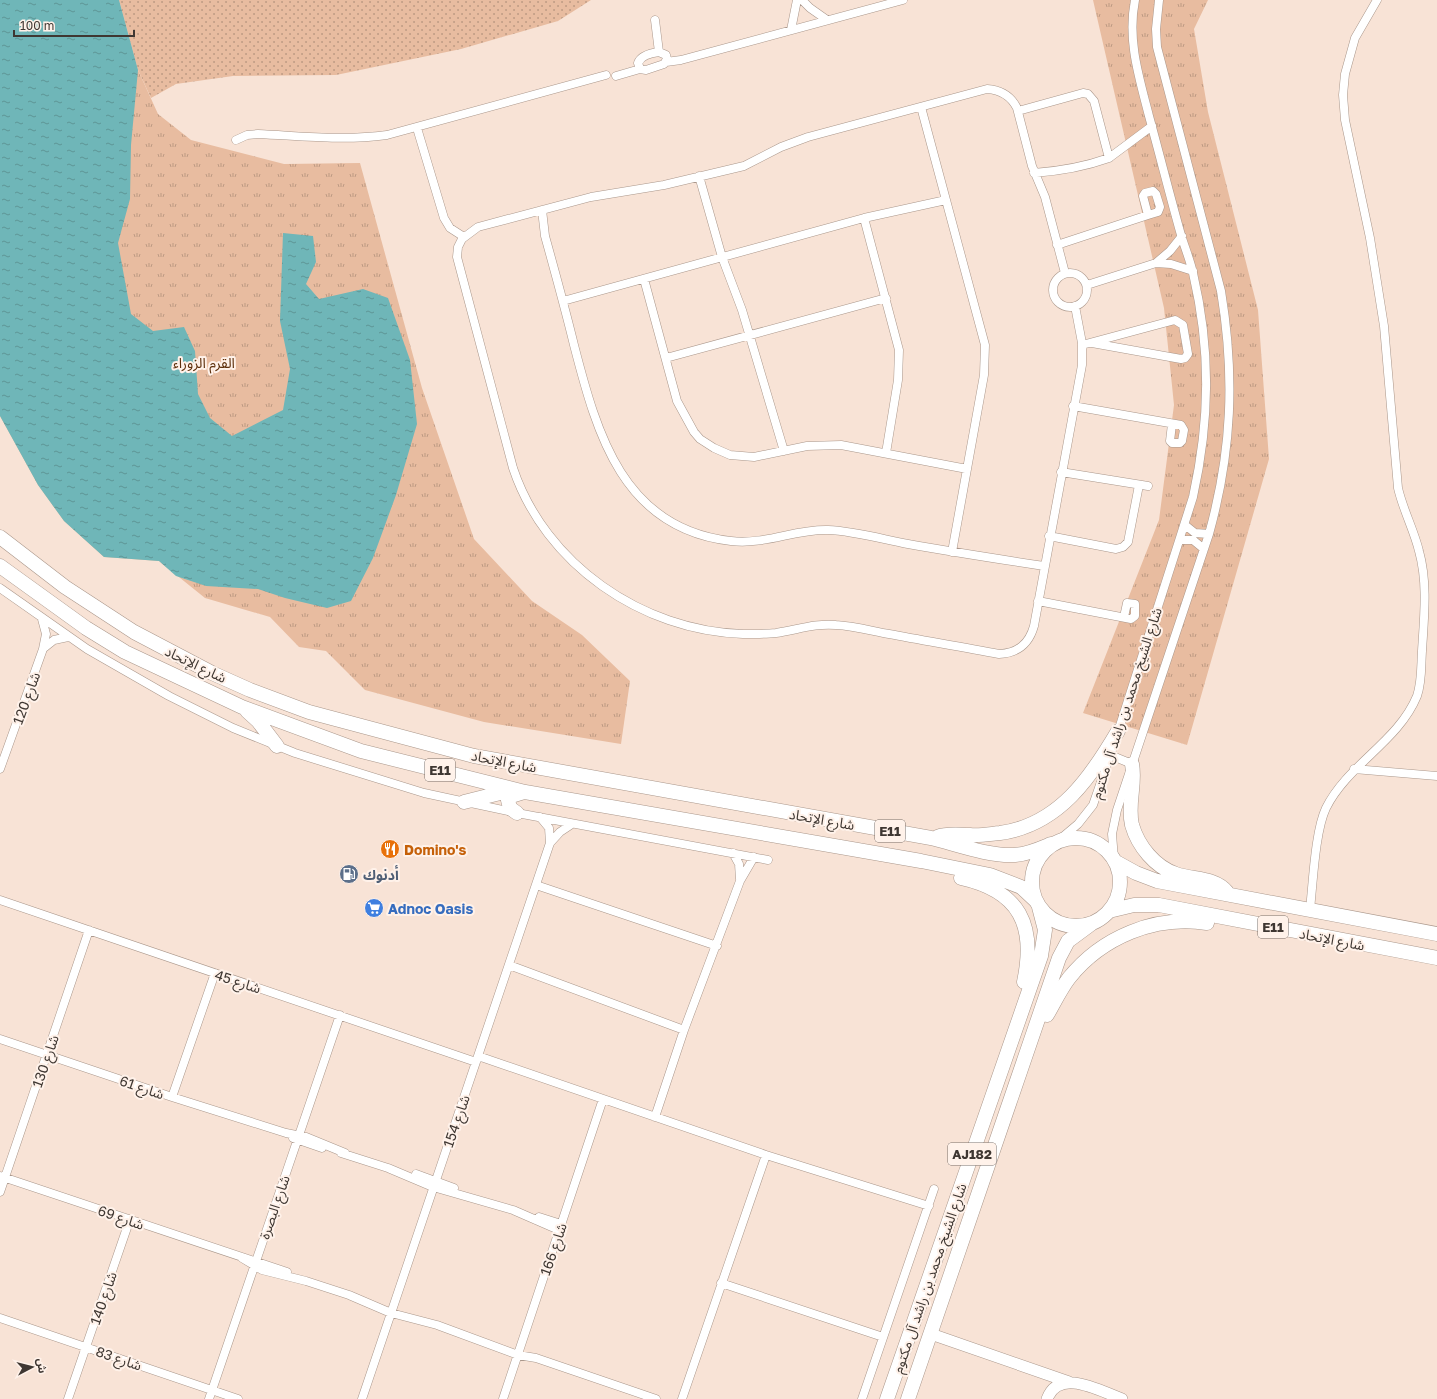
<svg xmlns="http://www.w3.org/2000/svg" width="1437" height="1399" viewBox="0 0 1437 1399" font-family="'Golos Text','Noto Sans Arabic',sans-serif">
<style>
.grass{fill:url(#grass-dots)}
.park{fill:url(#park-tufts)}
.water{fill:url(#water-ripples)}
.lines{fill:none;stroke-linecap:round;stroke-linejoin:round}
.minor-casing{stroke:#aa978b;stroke-width:9}
.tertiary-casing{stroke:#aa978b;stroke-width:12}
.trunk-casing{stroke:#aa978b;stroke-width:15}
.minor{stroke:#fff;stroke-width:8}
.tertiary{stroke:#fff;stroke-width:11}
.trunk{stroke:#fff;stroke-width:14}
.labels{text-anchor:middle;dominant-baseline:central;stroke-width:4;stroke-linejoin:round;paint-order:stroke}
.shield{fill:#fff2ea;stroke:#796f69;stroke-width:1}
.shield-label{font-size:13px;font-weight:bold;fill:#3f3732}
.park-label{font-size:14px;fill:#5d2f0b;stroke:#fff2ea}
.street-label{font-size:14px;fill:#3f3732;stroke:#fff2ea}
.food-label{font-size:14px;font-weight:bold;fill:#c56008;stroke:#fff2ea;text-anchor:start}
.service-label{font-size:14px;font-weight:bold;fill:#4e5e75;stroke:#fff2ea;text-anchor:start}
.shop-label{font-size:14px;font-weight:bold;fill:#366cbe;stroke:#fff2ea;text-anchor:start}
</style>
<defs>
<pattern id="grass-dots" width="8" height="8" patternUnits="userSpaceOnUse"><rect width="8" height="8" fill="#e8bca0"/><path d="M2 2h.1M6 6h.1" fill="none" stroke="#bd9a83" stroke-width="1.8" stroke-linecap="round"/></pattern>
<pattern id="park-tufts" width="24" height="20" patternUnits="userSpaceOnUse"><rect width="24" height="20" fill="#e8bca0"/><path d="M3 7l-1-3M5 7V3M7 7l1-3M15 17l-1-3M17 17v-4M19 17l1-3" fill="none" stroke="#bd9a83"/></pattern>
<pattern id="water-ripples" width="26" height="14" patternUnits="userSpaceOnUse"><rect width="26" height="14" fill="#6fb6b8"/><path d="M2 4q2-2 4 0t4 0M15 11q2-2 4 0t4 0" fill="none" stroke="#5d9596"/></pattern>
</defs>
<rect width="100%" height="100%" fill="#f8e3d6"/>
<path class="grass" d="M119 0H591L558 21 461 49 336 75 233 76 176 84 151 98 138 70Z"/>
<path class="park" d="M0 0H119L138 70 158 114 191 140 284 164 360 163 422 388 474 539 532 601 582 635 630 681 621 744 484 722 365 690 326 651 299 647 270 617 205 598 159 561 104 557 64 521 38 485 0 416Z
M1093 0H1208L1194 29 1208 112 1258 310 1269 459 1187 745 1083 713 1159 520 1174 405 1164 308Z"/>
<path class="water" d="M0 0H119L138 70 131 145 130 199 118 243 131 314 153 331 184 327 195 351 198 394 210 418 232 436 283 410 290 369 280 321 283 233 313 236 316 262 306 284 319 299 363 289 388 298 410 360 417 424 396 495 373 558 351 601 327 608 285 598 258 589 206 586 176 576 159 561 104 557 64 521 38 485 0 416Z"/>
<g class="lines">
<g class="minor-casing">
<path id="minor" d="M802 0 810 8 827 20
M655 20 659 52
M791 30 797 0
M659 52 666 55 667 59 664 64 646 70 640 69 638 63C641 55 651 53 659 52Z
M666 62 681 60 903 0
M616 76 640 69
M921 107 985 345 984 375 952 552
M1018 111 1083 93 1088 94 1094 101 1109 158C1084 167 1060 171 1034 173
M417 128 444 218 450 228 464 237
M236 140 247 135 258 134C302 136 343 141 387 135L606 75
M1109 158 1152 126
M699 176 722 257 742 310 784 451
M542 210 545 236C555 272 565 308 574 345 597 434 623 529 731 541 766 545 794 529 828 530 854 531 882 539 908 544 953 552 998 559 1044 566
M864 218 899 350 898 380 886 453
M1057 245 1148 215 1158 212 1160 207 1156 194 1153 191 1145 193 1143 196 1148 215
M1156 263 1170 251 1182 236
M1065 273 1045 197 1032 166 1017 108C1011 96 1001 90 987 89L808 137 781 147 744 166 664 185 591 197 478 227 462 239 458 247 457 257 513 468C545 564 642 631 743 634 754 634 766 634 776 633 797 630 815 623 836 625 854 626 872 631 889 634 926 641 963 647 999 654 1018 653 1029 644 1034 626L1082 365V343L1075 306
M1053 290a17 17 0 1 1 34 0a17 17 0 1 1-34 0Z
M644 279 677 401 694 432 700 439 714 448 730 455 754 457 807 446 841 445 967 469
M1087 285 1156 263 1171 264 1193 271
M563 301 864 218 946 200
M1082 345 1175 320 1183 325 1188 354 1185 358 1181 359 1092 343
M666 358 886 298
M1073 406 1181 425 1184 430 1182 441 1180 443H1172L1170 441 1172 424
M1061 472 1148 486
M1185 525 1195 533 1209 534
M1049 536 1116 549 1123 547 1128 542 1139 485
M1180 540H1193L1204 549
M0 588 87 649 169 696 233 728 295 753 424 793 517 813 768 860
M1038 601 1131 619 1135 616V604L1127 603 1124 617
M44 648 54 640 68 637
M1117 735 1193 497C1210 420 1211 350 1193 273 1190 260 1185 248 1181 235 1170 196 1160 156 1149 116 1139 77 1127 40 1135 0
M1110 755 1132 764
M0 769 43 649 46 634 42 619
M1354 769 1437 776
M1059 840 1078 824 1093 805 1112 750
M550 843 560 832 572 824
M733 853 739 864 740 879
M1114 859 1112 834 1117 810 1209 534C1232 451 1235 376 1221 291L1157 47 1156 29 1159 0
M536 885 717 946
M0 900 476 1062
M1310 909C1313 883 1315 831 1326 808 1348 764 1398 742 1417 696 1422 682 1421 665 1422 651 1424 618 1428 583 1419 551 1414 530 1403 510 1398 488L1384 326 1370 238 1345 120 1343 95 1345 74 1355 38 1377 0
M509 965 684 1030
M0 1039 172 1097 286 1133 306 1137 345 1153
M478 1056 766 1155 929 1206
M172 1097 215 973
M655 1117 684 1030 740 881 754 857
M293 1138 322 1148
M341 1153 388 1168 433 1187 513 1210 559 1230
M416 1174 454 1188
M0 1176 287 1272
M0 1192 89 930
M539 1217 561 1224
M242 1258 262 1270 306 1281 349 1295 391 1313 437 1325 518 1355 536 1358 656 1399
M721 1283 883 1337
M0 1318 238 1399
M68 1399 130 1219
M209 1399 340 1015
M362 1399 550 843 549 828 540 817
M503 1399 603 1099
M682 1399 766 1155
M862 1399 934 1189"/>
</g>
<g class="tertiary-casing">
<path id="tertiary" d="M931 1334 1069 1382
M1047 1399C1059 1367 1100 1391 1122 1399"/>
</g>
<g class="trunk-casing">
<path id="trunk" d="M0 537 65 587 134 632 212 673 250 690 309 712 474 756 931 838C956 844 988 856 1013 855 1026 855 1039 849 1051 844
M0 566 86 628 125 652 242 707 361 751 525 792 921 861 990 875 1021 887 1036 901
M247 711 258 721 277 746
M1132 764C1136 784 1127 804 1132 825 1138 846 1155 867 1176 874 1193 880 1215 877 1227 892
M464 802 512 790
M517 813 510 808 508 800 511 796 524 792
M937 837C948 833 958 835 970 835 980 836 990 834 1000 833 1059 825 1091 777 1118 731
M1032 882a44 44 0 1 1 88 0a44 44 0 1 1-88 0Z
M1116 862 1136 873 1157 881 1437 934
M961 878C1020 891 1036 925 1024 982
M1109 911 1134 905H1159L1437 958
M1047 1015C1054 1003 1060 990 1069 978 1102 937 1155 915 1207 923
M887 1399 1041 956 1045 930 1039 907
M908 1399 1059 958 1068 941 1091 924"/>
</g>
<use href="#minor" class="minor"/>
<use href="#tertiary" class="tertiary"/>
<use href="#trunk" class="trunk"/>
</g>
<defs>
<g id="restaurant-disc" transform="scale(1)"><circle r="9.5" fill="#e8710a" stroke="#fff2ea"/><path d="M-5-6h1v4h1v-4h1v4h1v-4h1v5L-1.5 .5V6h-2V.5L-5-1ZM5-6V6H3V1.5H1.5Q1.5-4 5-6Z" fill="#fff"/></g>
<g id="fuel-disc" transform="scale(1)"><circle r="9.5" fill="#5c6f8a" stroke="#fff2ea"/><path d="M-5.5-6h7V0h2V4h1.3V-2.5L3-4.5l.8-.8L6-3V5H2.5V1h-1V6h-7ZM-4.2-4.7v3.2H.2V-4.7Z" fill="#fff"/></g>
<g id="supermarket-disc" transform="scale(1)"><circle r="9.5" fill="#3f7fe0" stroke="#fff2ea"/><path d="M-6-5.5h2.5l.6 2H6L4.5 2H-2.5L-4.4-4H-6ZM-1.5 3.2a1.3 1.3 0 1 0 .1 0ZM3 3.2a1.3 1.3 0 1 0 .1 0Z" fill="#fff"/></g>
</defs>
<g fill-rule="evenodd">
<use href="#restaurant-disc" x="390" y="849"/>
<use href="#fuel-disc" x="349" y="874"/>
<use href="#supermarket-disc" x="374" y="908"/>
</g>
<g class="labels">
<g class="shield">
<rect x="425" y="759" width="30" height="22" rx="3"/>
<rect x="875" y="820" width="30" height="22" rx="3"/>
<rect x="1258" y="916" width="30" height="22" rx="3"/>
<rect x="948" y="1143" width="48" height="22" rx="3"/>
</g>
<g class="shield-label">
<text x="440" y="770">E11</text>
<text x="890" y="831">E11</text>
<text x="1273" y="927">E11</text>
<text x="972" y="1154">AJ182</text>
</g>
<g class="park-label">
<text x="204" y="362">القرم الزوراء</text>
</g>
<g class="street-label">
<text transform="translate(196 664) rotate(26)">شارع الإتحاد</text>
<text transform="translate(26 698) rotate(-70)">شارع 120</text>
<text transform="translate(1126 703) rotate(-72)">شارع الشيخ محمد بن راشد آل مكتوم</text>
<text transform="translate(504 761) rotate(11)">شارع الإتحاد</text>
<text transform="translate(822 819) rotate(10)">شارع الإتحاد</text>
<text transform="translate(1332 939) rotate(11)">شارع الإتحاد</text>
<text transform="translate(238 981) rotate(18)">شارع 45</text>
<text transform="translate(45 1061) rotate(-71)">شارع 130</text>
<text transform="translate(142 1087) rotate(19)">شارع 61</text>
<text transform="translate(456 1121) rotate(-71)">شارع 154</text>
<text transform="translate(274 1207) rotate(-71)">شارع البصرة</text>
<text transform="translate(121 1217) rotate(19)">شارع 69</text>
<text transform="translate(553 1249) rotate(-71)">شارع 166</text>
<text transform="translate(929 1278) rotate(-71)">شارع الشيخ محمد بن راشد آل مكتوم</text>
<text transform="translate(103 1298) rotate(-71)">شارع 140</text>
<text transform="translate(119 1358) rotate(19)">شارع 83</text>
</g>
<g class="food-label">
<text x="404" y="849">Domino's</text>
</g>
<g class="service-label">
<text x="363" y="874">أدنوك</text>
</g>
<g class="shop-label">
<text x="388" y="908">Adnoc Oasis</text>
</g>
</g>
<g transform="translate(32 1367) rotate(83)" stroke="#fff2ea" stroke-width="3" paint-order="stroke">
<path d="M0-3L7 15L0 10L-7 15Z" fill="#3f3732"/>
<text y="-6" font-size="11" font-weight="bold" text-anchor="middle" fill="#3f3732">ش</text>
</g>
<path d="M14 30v6h120v-6" fill="none" stroke="#3f3732" stroke-width="2"/>
<text x="20" y="30" font-size="12" fill="#3f3732" stroke="#fff2ea" stroke-width="3" paint-order="stroke">100 m</text>
</svg>
